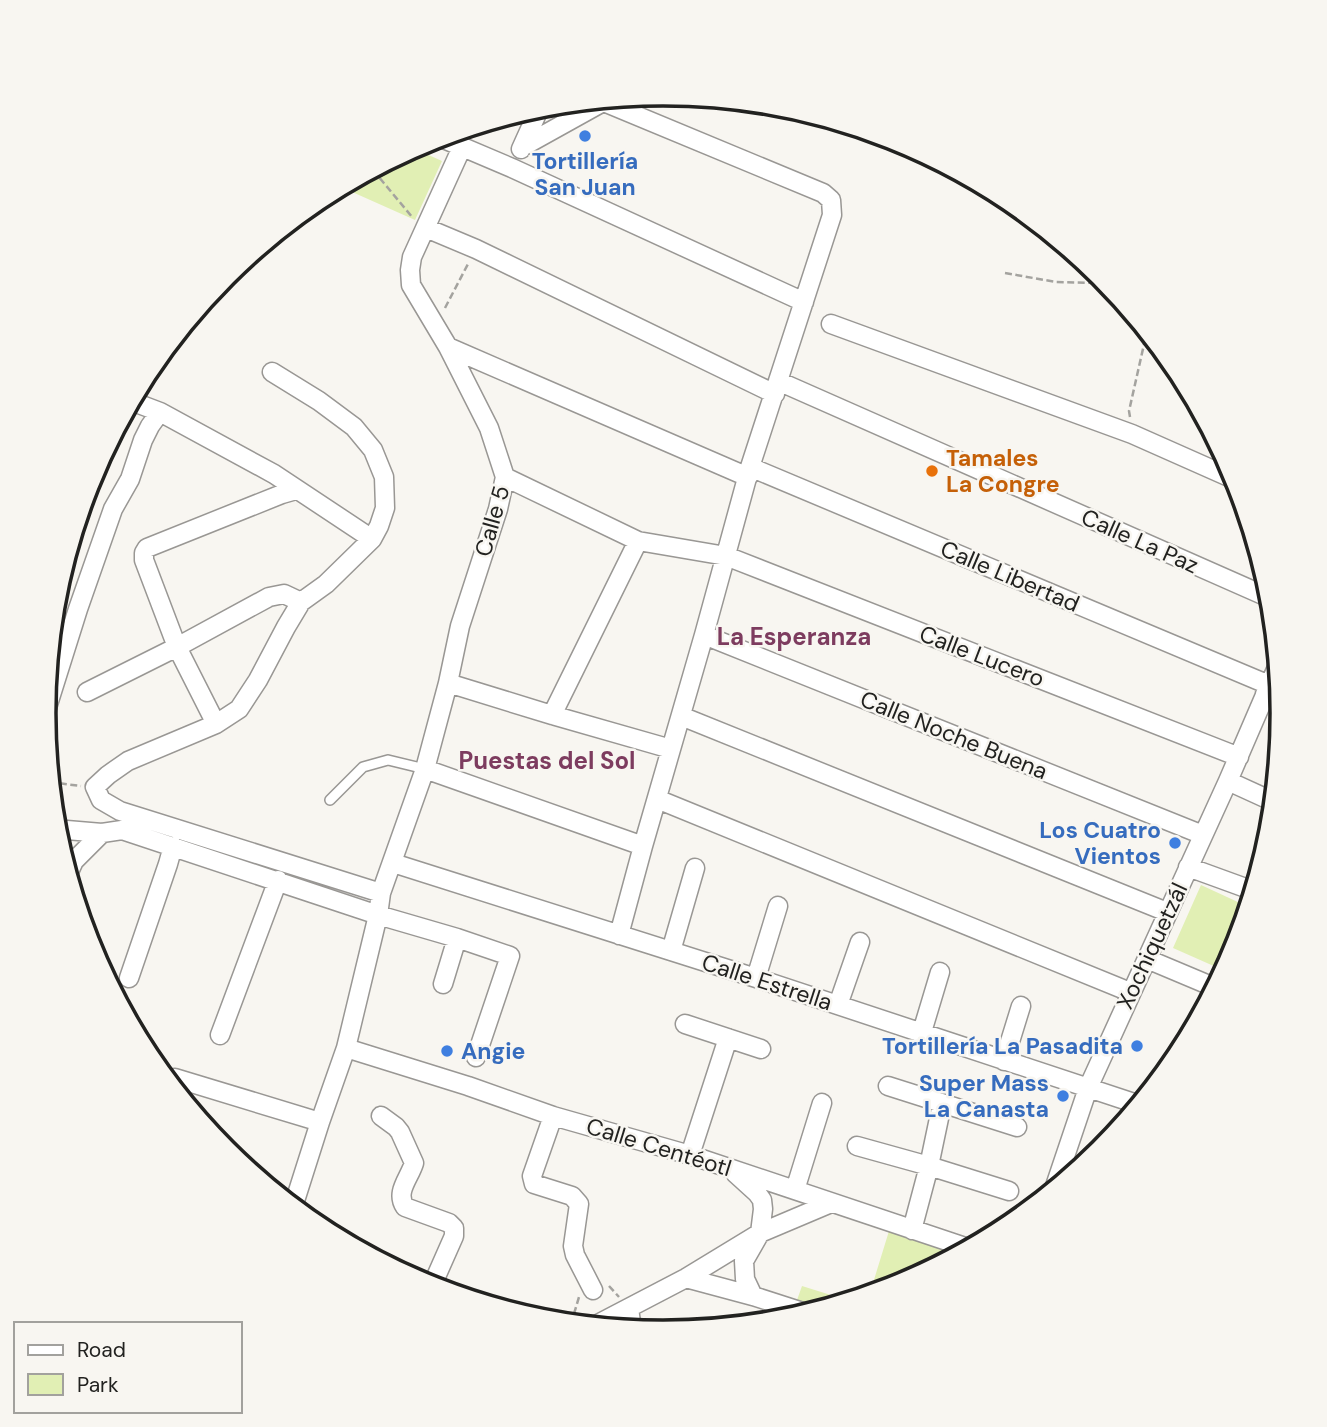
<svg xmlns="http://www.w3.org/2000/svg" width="1327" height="1427" viewBox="0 0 1327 1427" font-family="'DM Sans',sans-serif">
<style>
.green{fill:#e1efb4}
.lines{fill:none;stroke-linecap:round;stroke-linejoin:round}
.service-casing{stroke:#999794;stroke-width:12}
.minor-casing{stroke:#999794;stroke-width:21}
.tertiary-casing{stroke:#999794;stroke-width:26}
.path{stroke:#a4a39f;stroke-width:2.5;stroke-dasharray:7 3.5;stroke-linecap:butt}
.service{stroke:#fff;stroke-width:9}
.minor{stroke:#fff;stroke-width:18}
.tertiary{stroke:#fff;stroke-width:23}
.shop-dot{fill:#3f7fe0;stroke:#f8f6f1;stroke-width:2.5}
.food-dot{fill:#e8710a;stroke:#f8f6f1;stroke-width:2.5}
.labels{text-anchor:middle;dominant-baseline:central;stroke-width:5;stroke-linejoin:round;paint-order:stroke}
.shop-label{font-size:23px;font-weight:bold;fill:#366cbe;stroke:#f8f6f1;text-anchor:end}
.food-label{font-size:23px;font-weight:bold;fill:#c56008;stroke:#f8f6f1;text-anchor:start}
.street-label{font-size:23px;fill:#222220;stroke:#f8f6f1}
.neighbourhood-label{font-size:24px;font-weight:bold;fill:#7d3c5f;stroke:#f8f6f1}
.rim{fill:none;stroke:#222220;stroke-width:3.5}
</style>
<rect width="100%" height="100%" fill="#f8f6f1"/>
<path class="green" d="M413 148 442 161 415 220 341 187Z
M1201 885 1240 903 1241 899 1250 903 1236 951 1225 971 1173 948Z
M889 1231 961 1254 900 1286 869 1296Z
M802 1286 850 1301 824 1309 797 1300Z"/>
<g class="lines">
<g class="service-casing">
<path id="service" d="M330 800 363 767 388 760 425 769"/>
</g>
<g class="minor-casing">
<path id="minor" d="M599 100 823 193 831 200 832 215 750 467 704 635 643 846 619 935
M439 137 512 168 804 302
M522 147 603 102
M521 149 540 107
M426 228 476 249 775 394
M831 324 1132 434 1238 481
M448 347 748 477
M272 372 319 401 354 427 373 450 384 477 385 508 379 526 372 539 326 584 301 602 286 627 258 680 239 709 216 724 128 761 108 775 95 787 101 800 120 811 381 893
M778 381 1272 599
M131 401 160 412 274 474 372 539
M750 467 1269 685
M505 477 638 541 726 556 1239 757
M704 635 1203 835
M448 683 552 715 671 749
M87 692 177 647 269 597 284 594 301 602
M1265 694 1282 702
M552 715 638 541
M681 716 1167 912
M44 717 78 609 113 509 130 479 143 440 150 426 160 412
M216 724 177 647 144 560V553L147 548 282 494 296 490
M425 769 643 846
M1228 781 1274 802
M657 799 1130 992
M55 829 102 833
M393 863 756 978 1140 1105
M1188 867 1254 891
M68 874 74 861 102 833 122 830 378 915 457 938 510 956 476 1057
M671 951 695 868
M1147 959 1216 988
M129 978 168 864 173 846
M756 978 778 906
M443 984 457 938
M838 1005 860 942
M685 1024 761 1049
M922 1032 940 972
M220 1035 278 880
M346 1048 468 1086 553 1116 690 1155 971 1249
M1004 1061 1021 1006
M175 1078 320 1122
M888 1086 1017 1127
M381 1116 396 1127 400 1132 414 1163C409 1179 395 1192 405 1207L449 1223 454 1228V1236L431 1288
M553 1116 532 1176 534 1184 572 1196 579 1204 573 1246 575 1255 593 1290
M857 1146 929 1166 1009 1191
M690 1155 728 1038
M735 1173 757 1193 762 1200 763 1209 760 1233 744 1261 745 1279 753 1296
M795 1190 822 1103
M1053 1192 1088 1088 1228 781 1278 665
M293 1207 320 1122 346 1048 378 915 381 893 425 769 448 683 460 626 498 509 505 477 489 428 448 347 411 285 410 270 412 257 462 147
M912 1230 929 1166 942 1104
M686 1278 753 1296 809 1314
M629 1308 632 1330
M594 1326 686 1278 760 1233 831 1203"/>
</g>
<g class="tertiary-casing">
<path id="tertiary" d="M425 1285 430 1287"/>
</g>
<path class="path" d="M373 170 413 218
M1005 273 1056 282 1095 283 1113 289
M445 308 469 262
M1130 417 1129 411 1147 331
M50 780 57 783 81 786
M1244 904 1245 921
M609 1286 619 1297
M571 1324 579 1297"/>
<use href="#service" class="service"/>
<use href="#minor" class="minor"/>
<use href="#tertiary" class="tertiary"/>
</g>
<g class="shop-dot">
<circle cx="585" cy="136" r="7"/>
<circle cx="1175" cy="843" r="7"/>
<circle cx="1137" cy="1046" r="7"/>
<circle cx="447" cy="1051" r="7"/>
<circle cx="1063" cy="1096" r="7"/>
</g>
<circle class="food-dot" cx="932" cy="471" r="7"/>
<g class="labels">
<g class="shop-label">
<text x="585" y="161" text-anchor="middle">Tortillería<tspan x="585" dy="26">San Juan</tspan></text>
<text x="1161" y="830">Los Cuatro<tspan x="1161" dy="26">Vientos</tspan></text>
<text x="1123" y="1046">Tortillería La Pasadita</text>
<text x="461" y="1051" text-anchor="start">Angie</text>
<text x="1049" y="1083">Super Mass<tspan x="1049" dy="26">La Canasta</tspan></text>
</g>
<g class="food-label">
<text x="946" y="458">Tamales<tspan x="946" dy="26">La Congre</tspan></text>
</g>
<g class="street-label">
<text transform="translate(492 521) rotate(-74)">Calle 5</text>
<text transform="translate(1140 541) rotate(24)">Calle La Paz</text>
<text transform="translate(1010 576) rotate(23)">Calle Libertad</text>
<text transform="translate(982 656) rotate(21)">Calle Lucero</text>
<text transform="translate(954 735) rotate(22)">Calle Noche Buena</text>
<text transform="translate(1152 946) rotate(-65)">Xochiquetzál</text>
<text transform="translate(767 982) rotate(18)">Calle Estrella</text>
<text transform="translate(659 1147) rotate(17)">Calle Centéotl</text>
</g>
<g class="neighbourhood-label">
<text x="794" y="636">La Esperanza</text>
<text x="547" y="760">Puestas del Sol</text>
</g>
</g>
<path d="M0 0H1327V1427H0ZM56 713a607 607 0 1 1 1214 0a607 607 0 1 1-1214 0Z" fill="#f8f6f1" fill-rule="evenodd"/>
<path class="rim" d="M56 713a607 607 0 1 1 1214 0a607 607 0 1 1-1214 0Z"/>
<rect x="14" y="1322" width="228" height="91" fill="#f8f6f1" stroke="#a2a19d" stroke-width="2"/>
<rect x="28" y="1345" width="35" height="10" fill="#ffffff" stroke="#a2a19d" stroke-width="2"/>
<text x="77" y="1357" font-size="21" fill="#222220">Road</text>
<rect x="28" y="1374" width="35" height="21" fill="#e1efb4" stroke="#a2a19d" stroke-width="2"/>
<text x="77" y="1392" font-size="21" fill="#222220">Park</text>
</svg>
